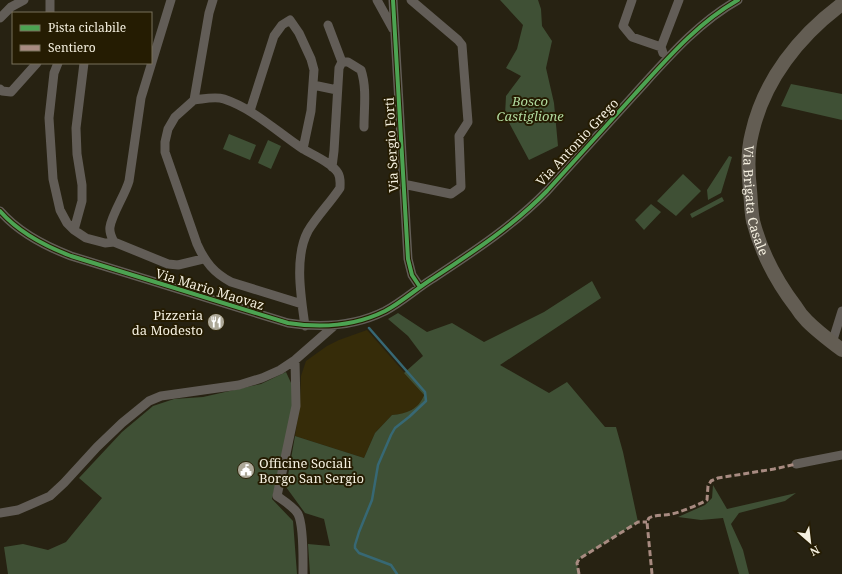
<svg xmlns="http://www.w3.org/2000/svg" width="842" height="574" viewBox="0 0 842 574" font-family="'Noto Serif',serif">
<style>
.built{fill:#362c09}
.green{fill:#3f5035}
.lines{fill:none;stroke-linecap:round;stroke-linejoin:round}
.stream{stroke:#376874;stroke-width:2.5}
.street{stroke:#625d57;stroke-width:9}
.primary{stroke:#635d53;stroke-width:14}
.quiet{stroke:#a88b81;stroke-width:3;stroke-dasharray:6 3;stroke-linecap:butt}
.cycleway-casing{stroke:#251c02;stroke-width:6}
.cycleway{stroke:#4ca352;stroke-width:4}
.labels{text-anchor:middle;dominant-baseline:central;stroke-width:4;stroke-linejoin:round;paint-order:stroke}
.park-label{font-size:13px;font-style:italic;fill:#b1da9f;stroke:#251c02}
.street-label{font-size:13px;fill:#f5f0e0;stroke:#251c02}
.poi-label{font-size:13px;fill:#f5f0e0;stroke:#251c02;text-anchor:end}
</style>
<rect width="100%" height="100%" fill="#272212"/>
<path class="built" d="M367 330 424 395 421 402 416 407 404 414 392 415 375 433 364 458 295 436 300 404 301 376 306 361 327 346 339 340Z"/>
<path class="green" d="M500 0H538L541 9 542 26 552 41 546 68 554 103 558 146 529 160 505 115 506 96 521 76 506 68 517 49 523 25Z
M791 84 842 94V120L781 106Z
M229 134 256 145 250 160 223 149Z
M268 140 281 146 271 169 258 163Z
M729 156 732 157 721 193 708 200 707 190Z
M683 174 701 191 676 216 657 201Z
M722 197 724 201 692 218 690 214Z
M651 204 661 212 644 230 635 220Z
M592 281 601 298 500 365 549 393 567 382 605 427H616L623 452 638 522 579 559 577 563 579 574H310L308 544 330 546 324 519 305 513 286 487 295 436 364 458 375 433 392 415C406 414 419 409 424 395L404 373 423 356 408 336 388 319 398 313 427 332 452 323 484 342 544 312Z
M286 372 292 385V418L272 499 293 521 297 574H8L4 547 23 544 48 550 66 542 102 498 79 478 122 432 153 406 174 399 203 397 261 384Z
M713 485 727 509 796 493 785 501 739 513 731 524 743 550 749 574H739L723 518 701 520 678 517 705 505 712 498Z"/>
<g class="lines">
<path class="stream" d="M369 328 425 392 426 401 409 417 395 428 391 435 378 465 372 500 359 532 355 545V548L359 553 391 565 397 574"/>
<path class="street" d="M213 0 209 13 194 100 175 117 168 129 165 142V152L197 244C205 262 214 273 231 282L302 304
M377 0 393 29
M393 0 408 259 412 275 420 287
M632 0 623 26 632 37 661 47
M50 13V0
M0 18 11 7 24 0
M328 25 342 62
M663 53 661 47 679 0
M58 63 54 73 49 118 53 179 60 210 67 223 74 230 86 238 105 243 114 242 168 264 178 265 203 259
M313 85 337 90
M0 89 2 91 11 92 37 63
M194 100C204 99 215 96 224 99 254 109 277 132 303 149 313 155 332 163 338 173 341 178 340 183 340 188 330 203 317 216 308 231 294 257 301 297 305 326
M250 111 274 36 282 25 290 20 299 33 311 59 314 70 311 111 303 149
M332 167 334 151 339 68 342 62H348L361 70C367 88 364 108 364 127
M403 184 451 194 461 187 459 136 468 122 462 45 458 40 411 0
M0 211C19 233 45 246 71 256L288 323C320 328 355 326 385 311 402 302 416 289 432 279 473 252 513 226 547 191 576 159 605 127 634 95 666 60 697 23 738 0
M74 230 82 201V185L77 154 76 128 84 63
M114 242C112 238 109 233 110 227 112 214 125 195 129 181L141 98 171 0
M832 343 842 311
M295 360 296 406 277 496C284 501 294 507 298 514 304 526 303 561 303 574
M796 464 842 455
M0 513 18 510 50 496 64 483 97 447 122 423 149 401 161 396 239 385 262 378 280 370 295 360 335 325"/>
<path class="primary" id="s1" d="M842 4C799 36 764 80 752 133 747 152 748 172 750 190 751 200 751 211 753 221 761 252 777 282 796 307 799 312 803 317 807 321 818 332 830 341 842 350"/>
<path class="quiet" d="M579 574 577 563 579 559 638 522H647
M652 574 647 522 649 518C657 514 664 516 671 514 679 513 700 504 707 500L708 486 711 481 718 478 774 469 796 464"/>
<g class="cycleway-casing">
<path id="cycleway" d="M393 0 408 259 412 275 420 287
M0 211C19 233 45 246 71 256L288 323C320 328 355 326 385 311 402 302 416 289 432 279 473 252 513 226 547 191 576 159 605 127 634 95 666 60 697 23 738 0"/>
</g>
<use href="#cycleway" class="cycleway"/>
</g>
<defs>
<g id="restaurant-disc" transform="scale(0.9)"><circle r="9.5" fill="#ada898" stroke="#251c02"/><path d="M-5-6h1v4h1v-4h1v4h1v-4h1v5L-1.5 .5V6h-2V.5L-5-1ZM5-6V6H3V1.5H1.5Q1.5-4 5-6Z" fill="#fff"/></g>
<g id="civic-disc" transform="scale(0.9)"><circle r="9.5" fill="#ada898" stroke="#251c02"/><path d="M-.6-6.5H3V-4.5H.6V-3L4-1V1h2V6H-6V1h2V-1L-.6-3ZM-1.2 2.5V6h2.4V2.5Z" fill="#fff"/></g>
</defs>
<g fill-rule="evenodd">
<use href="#restaurant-disc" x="216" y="322"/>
<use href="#civic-disc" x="246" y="470"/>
</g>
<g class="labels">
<g class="park-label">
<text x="530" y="101">Bosco<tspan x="530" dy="15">Castiglione</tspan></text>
</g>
<g class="street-label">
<text transform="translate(577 142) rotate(-47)">Via Antonio Grego</text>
<text transform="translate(391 145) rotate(-93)">Via Sergio Forti</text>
<text stroke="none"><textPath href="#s1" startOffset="229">Via Brigata Casale</textPath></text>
<text transform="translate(210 289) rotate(17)">Via Mario Maovaz</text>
</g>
<g class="poi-label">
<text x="203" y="315">Pizzeria<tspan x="203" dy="15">da Modesto</tspan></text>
<text x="259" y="463" text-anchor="start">Officine Sociali<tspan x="259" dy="15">Borgo San Sergio</tspan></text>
</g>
</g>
<rect x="12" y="12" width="140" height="52" fill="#251c02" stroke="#78715b"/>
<rect x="20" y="25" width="20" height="6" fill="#4ca352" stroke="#78715b"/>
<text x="48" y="32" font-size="12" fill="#f5f0e0">Pista ciclabile</text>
<rect x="20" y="45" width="20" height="6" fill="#a88b81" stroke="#78715b"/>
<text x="48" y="52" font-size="12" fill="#f5f0e0">Sentiero</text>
<g transform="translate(810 542) rotate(152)" stroke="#251c02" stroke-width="3" paint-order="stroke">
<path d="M0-3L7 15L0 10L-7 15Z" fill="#f5f0e0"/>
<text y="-6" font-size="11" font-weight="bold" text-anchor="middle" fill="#f5f0e0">N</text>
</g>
</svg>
